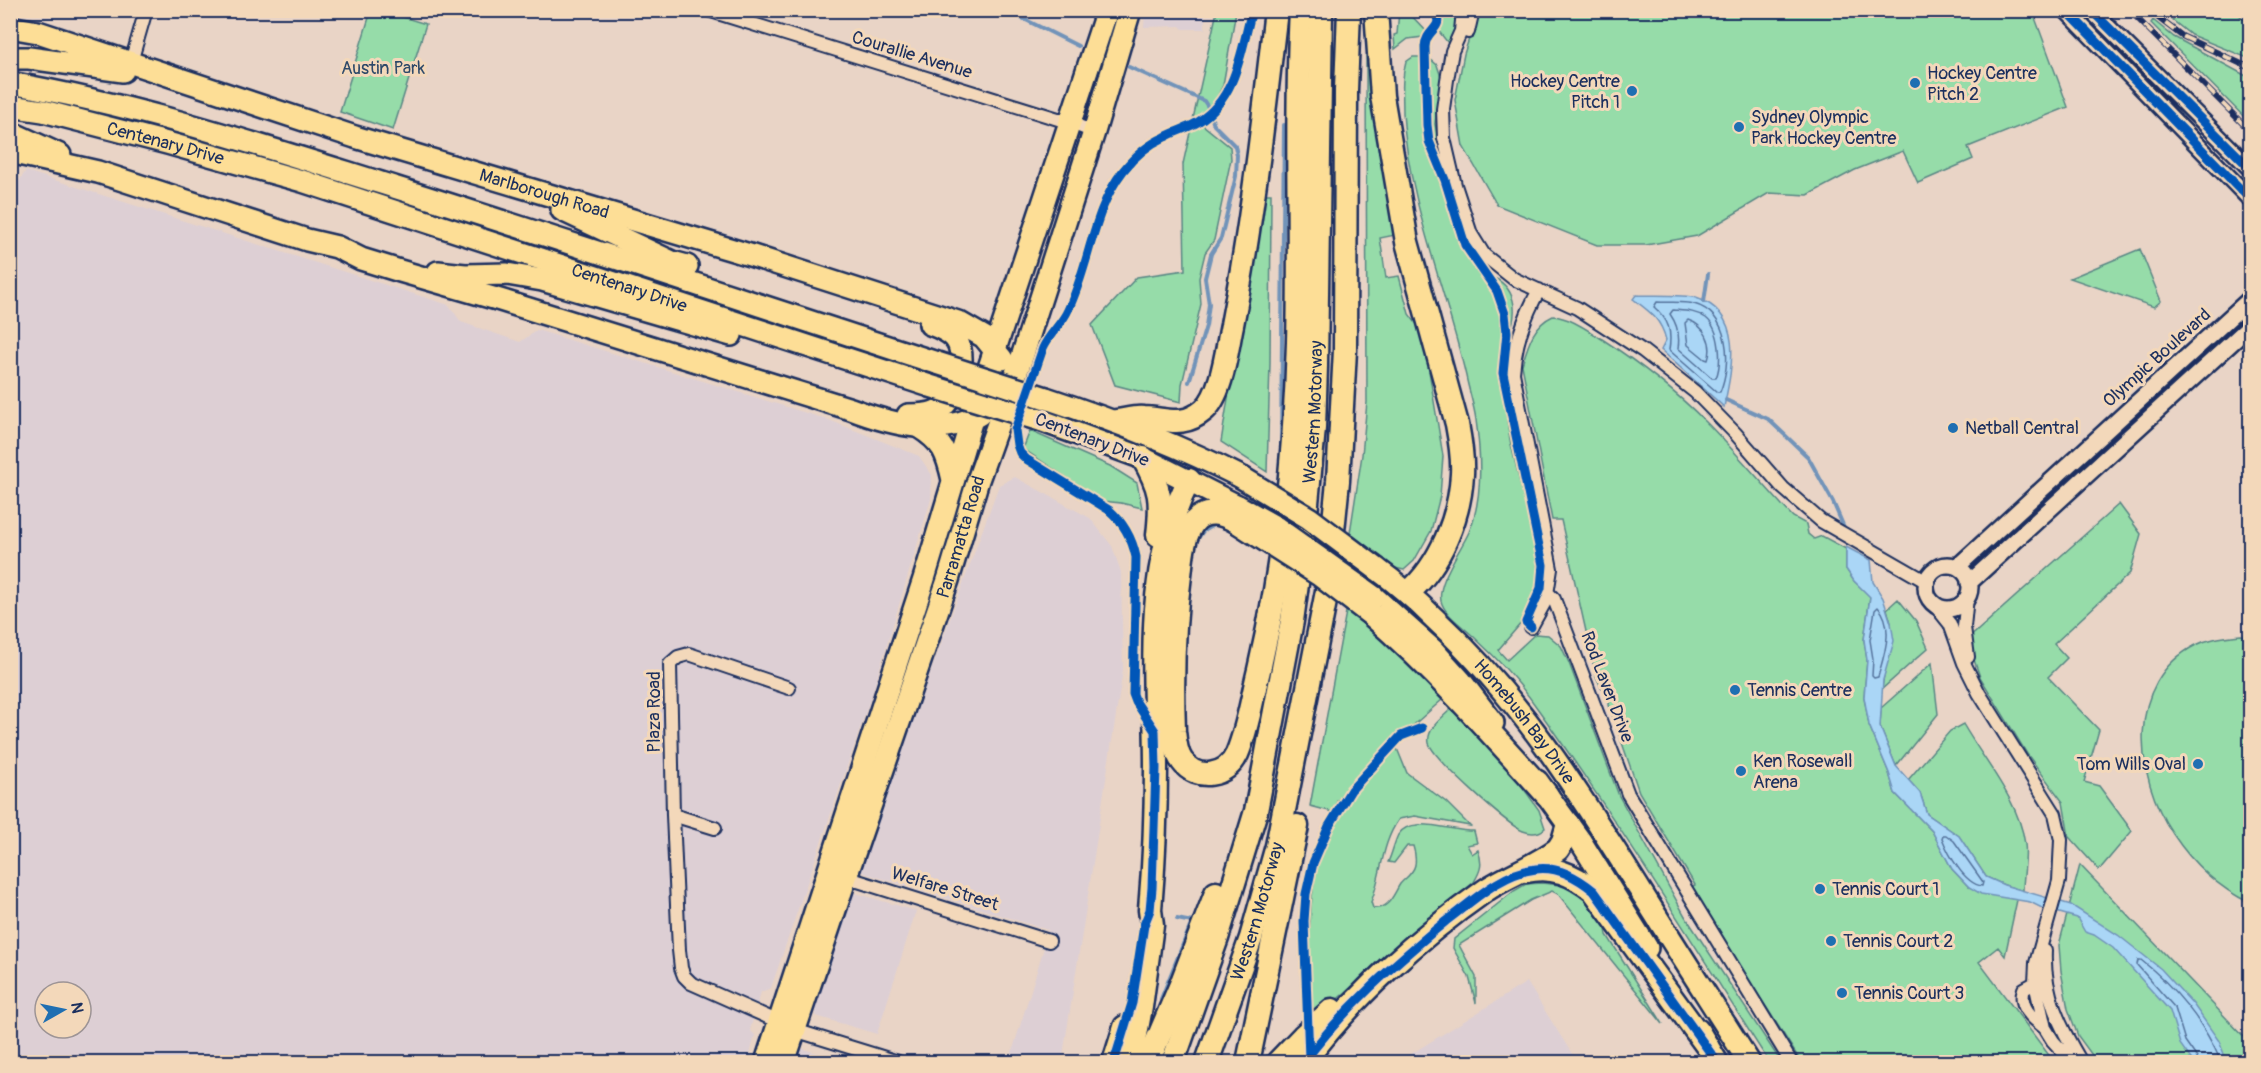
<svg xmlns="http://www.w3.org/2000/svg" width="2261" height="1073" viewBox="0 0 2261 1073" font-family="Pangolin,sans-serif">
<style>
.built{fill:#ddcfd4;fill-rule:evenodd}
.green{fill:#96dca9;stroke:#588684;stroke-width:1.5}
.water{fill:#aad6f6;stroke:#7193b9;stroke-width:1.5}
.lines{fill:none;stroke-linecap:round;stroke-linejoin:round}
.shore{stroke:#54729b;stroke-width:1.5}
.stream{stroke:#7193b9;stroke-width:4}
.minor-casing{stroke:#1b2f5e;stroke-width:16}
.tertiary-casing{stroke:#1b2f5e;stroke-width:20}
.trunk-casing{stroke:#1b2f5e;stroke-width:26}
.motorway-casing{stroke:#1b2f5e;stroke-width:27}
.minor{stroke:#f3d8ba;stroke-width:12}
.tertiary{stroke:#f3d8ba;stroke-width:15}
.trunk{stroke:#fdde96;stroke-width:21}
.motorway{stroke:#fdde96;stroke-width:22}
.rail-casing{stroke:#1b2f5e;stroke-width:6}
.rail{stroke:#f3d8ba;stroke-width:4;stroke-dasharray:11;stroke-linecap:butt}
.trunk-bridge-casing{stroke:#1b2f5e;stroke-width:26;stroke-linecap:butt}
.motorway-bridge-casing{stroke:#1b2f5e;stroke-width:27;stroke-linecap:butt}
.trunk-bridge{stroke:#fdde96;stroke-width:21}
.motorway-bridge{stroke:#fdde96;stroke-width:22}
.cycleway-casing{stroke:#f3d8ba;stroke-width:13}
.cycleway{stroke:#0057b8;stroke-width:9}
.poi-dot{fill:#1f6fb2;stroke:#f3d8ba;stroke-width:2}
.labels{text-anchor:middle;dominant-baseline:central;stroke-width:6;stroke-linejoin:round;paint-order:stroke}
.street-label{font-size:18px;fill:#1b2f5e;stroke:#f3d8ba}
.park-label{font-size:18px;fill:#2d4969;stroke:#f3d8ba}
.poi-label{font-size:18px;fill:#1b2f5e;stroke:#f3d8ba;text-anchor:start}
</style>
<rect width="100%" height="100%" fill="#e9d4c6"/>
<filter id="ink" filterUnits="userSpaceOnUse"><feTurbulence type="fractalNoise" baseFrequency=".0167" numOctaves="2"/><feDisplacementMap in="SourceGraphic" scale="12" xChannelSelector="R" yChannelSelector="G"/><feConvolveMatrix kernelMatrix="1 2 1 2 8 2 1 2 1" color-interpolation-filters="sRGB"/></filter>
<g filter="url(#ink)">
<path class="built" d="M1145 14 1205 15V29H1183L1180 26 1144 27Z
M26 171 449 305 461 322 520 342 537 330 829 420 919 456 932 475 931 499 873 691 771 988 761 992 750 1030 755 1035 748 1062H11L10 194ZM45 992H81V1028H45Z
M1015 477 1090 518 1112 546 1121 572 1123 670 1062 1062H1009L1043 951 1048 930 858 871 999 485Z
M852 892 916 911 877 1034 816 1016 813 1007Z
M1527 982 1577 1062H1398Z
M800 1048 846 1062H796Z"/>
<path class="green" d="M2030 10 2034 15 2068 107 1968 147 1973 159 1918 183 1903 151 1855 170 1808 195 1769 193 1697 236 1646 245H1597L1497 205 1463 146 1455 100 1464 54 1478 11Z
M371 11H397L396 15 426 24 393 130 340 112Z
M1217 11H1236L1223 85 1203 125 1230 147 1231 159 1214 240 1205 253 1199 278 1201 304 1182 384 1181 402 1115 385 1092 325 1137 277 1185 270 1183 164Z
M1399 11H1407L1426 31 1423 37 1408 39 1395 49 1394 35 1397 34Z
M1436 11H1458L1452 41 1448 43 1437 29 1442 20Z
M2161 11H2235L2250 25V59L2191 35Z
M2153 20 2174 37 2250 78V123L2151 23Z
M1366 55 1395 235 1380 238 1386 278 1399 276 1409 314 1419 327 1428 365 1443 456 1440 496 1431 531 1414 561 1404 570 1395 568 1350 533 1362 455 1367 402Z
M1413 57H1422L1423 103 1427 143 1442 180 1461 244 1499 299 1503 316 1504 333 1500 373 1510 440 1537 556 1538 585 1528 615 1498 650 1507 660 1535 634 1548 635 1561 646 1569 663 1619 796 1685 916 1781 1062H1769C1694 945 1621 826 1540 712 1523 687 1500 661 1477 640 1467 629 1448 618 1442 604 1434 586 1461 550 1469 532 1483 499 1481 455 1476 420 1474 405 1469 391 1466 376 1446 290 1408 201 1403 113 1403 96 1401 79 1406 62Z
M1428 57 1437 65 1441 77 1435 124 1444 170 1431 137Z
M1261 194H1271L1270 363 1267 472 1221 442Z
M2140 249 2161 301 2154 307 2070 278Z
M1488 275C1517 286 1519 311 1508 337 1508 312 1503 295 1488 275Z
M1553 316C1572 318 1587 330 1602 339 1639 363 1675 391 1706 422 1736 452 1764 486 1793 517L1806 524 1808 534 1814 539 1822 536 1846 549V569L1854 581 1870 596 1864 640 1867 660 1864 697 1869 725 1889 773 1895 793 1932 831 1952 869 1969 887 2017 900 2005 956 1998 947 1979 962 2054 1062H1801L1693 891 1691 887 1695 885 1639 792 1609 705 1611 693 1601 687 1596 676 1561 520H1552L1522 365C1528 345 1533 325 1553 316Z
M1030 431 1110 466 1137 483 1142 508 1121 503 1102 501 1023 449Z
M2119 504 2141 534 2130 573 2054 644 2067 658 2048 677 2099 730 2084 782 2099 786 2132 831 2099 870 2069 837 2063 802 2027 754 1980 677 1967 640Z
M1898 599 1916 621 1928 648 1882 689 1891 623 1887 609Z
M1348 601 1496 750 1539 810 1545 828C1539 834 1531 834 1523 831 1507 825 1433 758 1429 743 1426 729 1443 717 1451 709L1443 699 1409 729 1391 741 1337 801 1333 812 1310 806Z
M2241 635 2250 636V903C2219 888 2192 863 2173 834 2134 777 2125 681 2196 645 2210 638 2226 637 2241 635Z
M1932 663 1938 714 1896 766 1880 727 1881 708Z
M1963 724C1984 761 2019 800 2025 844 2027 858 2023 876 2023 891L2004 885 1986 877 1959 836 1927 814 1920 793 1908 780 1950 731Z
M1396 746 1407 773 1446 802 1470 826 1415 816 1399 819C1381 844 1382 875 1371 902L1373 908C1389 910 1393 895 1400 884 1405 878 1413 874 1415 865 1416 859 1415 852 1413 846H1407L1394 863 1388 862C1392 854 1394 843 1398 835 1411 814 1453 832 1474 831L1477 843 1467 845 1472 854 1478 850C1483 864 1481 870 1474 882L1313 1020C1310 945 1300 872 1344 804 1358 783 1379 764 1396 746Z
M2080 865 2250 1043V1062H2097L2078 1036 2068 1009 2061 971 2059 945Z
M1541 883C1550 884 1560 884 1569 888 1586 895 1606 917 1607 935L1663 1024 1558 894 1552 891 1531 900 1459 945 1476 977V1003L1469 977 1453 948 1454 939 1514 891 1526 884Z"/>
<path class="water" d="M1636 295C1652 296 1683 294 1696 298 1745 313 1732 369 1724 407L1661 350 1666 340C1661 319 1649 311 1633 299Z
M1846 547 1871 560 1873 582 1883 598 1891 623 1894 641 1883 680 1880 727 1896 766 1920 793 1927 814 1959 836 1986 877 2004 885 2071 905 2118 935 2161 969 2193 1004 2219 1041 2227 1062H2193L2180 1044 2170 1011 2113 948 2094 935 2085 932 2077 918 2042 908 2030 902 1981 894 1969 887 1952 869 1932 831 1895 793 1889 773 1869 725 1864 697 1867 660 1864 640 1870 597 1854 581 1846 569Z"/>
<g class="lines">
<path class="shore" d="M1657 302C1668 303 1683 301 1694 304 1730 314 1732 363 1720 392H1717L1669 350C1672 331 1669 320 1654 307Z
M1673 310C1685 311 1696 311 1706 318 1721 330 1722 363 1716 378H1712L1678 348C1680 336 1677 324 1670 314Z
M1688 320C1704 325 1714 343 1708 360L1705 359 1688 345 1685 323Z
M1878 607C1895 626 1884 655 1878 677L1874 678 1872 676 1873 659 1870 640 1875 610Z
M1943 835H1946L1954 841 1983 882 1982 886C1964 884 1948 853 1942 838Z
M2198 1062 2197 1058 2185 1041 2175 1008 2137 965 2138 960H2141C2174 986 2205 1023 2221 1062"/>
<path class="stream" d="M1006 10 1078 46
M1129 67 1204 101 1208 107 1214 125 1235 146 1237 155 1236 176 1221 238 1211 254 1205 278 1209 304 1206 326 1189 382
M1704 302 1708 274
M1726 400 1768 419 1808 457 1833 502 1846 532
M1281 448 1284 125
M1197 540 1203 531 1215 524
M1161 999 1192 922 1177 919"/>
<g class="minor-casing">
<path id="minor" d="M708 10 1071 123 1094 132
M1463 10 1461 31 1452 51 1447 80 1443 109 1444 138 1455 185 1471 234 1484 255 1514 279 1577 308 1643 351 1695 392 1735 433 1783 488 1821 521 1927 582
M1468 32 1473 10
M131 62 146 10
M1548 593 1554 599 1628 794 1791 1062
M1967 597 1964 627 1968 657
M1934 604 1950 624 1964 663 1979 693 2055 814 2061 840 2059 881 2036 963 2035 983 2045 1028 2053 1041 2072 1062
M1531 627 1546 600 1551 569 1513 373C1515 343 1524 317 1539 290
M673 815 679 950 681 968 684 976 691 983 804 1033 898 1062
M715 828 673 815 670 664 678 657 689 654 789 688
M842 876 1049 941
M2045 951C2043 993 2060 1027 2081 1062
M2041 983H2035L2024 989C2018 1006 2032 1018 2045 1028"/>
</g>
<g class="tertiary-casing">
<path id="tertiary" d="M2066 10 2250 199
M2091 10 2250 168
M1926 587a22 22 0 1 1 44 0a22 22 0 1 1-44 0Z
M1957 567 2250 299
M1969 583 2250 326"/>
</g>
<g class="trunk-casing">
<g id="trunk">
<path id="s1" d="M10 27 38 32 355 137 753 256 958 322 984 337 1002 359"/>
<path d="M10 58H29L123 71"/>
<path d="M10 83C137 105 259 145 381 183 567 241 752 303 937 363"/>
<path id="s2" d="M10 106 43 111 167 143 302 181 930 386"/>
<path d="M10 132 60 155"/>
<path d="M10 152 98 172 307 240 337 247 361 259 400 271 500 300 851 409C890 424 942 438 980 414"/>
<path d="M562 210 672 262 687 266"/>
<path d="M438 272 465 275 507 274 542 280 731 335"/>
<path d="M1046 398C1113 420 1178 445 1241 477"/>
<path d="M908 415C919 415 931 415 940 409 956 397 970 354 954 337 948 331 938 327 930 324"/>
<path d="M1040 420 1143 458 1238 506"/>
<path d="M919 427C943 442 947 453 953 480"/>
<path id="s3" d="M1377 569C1398 584 1417 601 1435 619 1521 699 1578 791 1640 890 1676 948 1713 1005 1749 1062"/>
<path d="M1374 597 1433 650 1461 681 1493 723"/>
<path d="M1537 781 1581 842 1647 948"/>
<path d="M1698 1030 1717 1062"/>
<path d="M766 1062 924 579 972 419 1107 10"/>
<path id="s4" d="M784 1062 846 877 948 580 978 480 1023 354 1094 132 1130 10"/>
</g>
</g>
<g class="motorway-casing">
<g id="motorway">
<path d="M1376 10 1382 96 1407 242 1457 424C1460 440 1463 458 1462 474 1460 517 1440 565 1408 593"/>
<path d="M1117 421C1125 420 1135 417 1144 418 1167 419 1183 428 1204 410 1222 395 1227 348 1232 325 1252 221 1264 116 1276 10"/>
<path d="M1143 458C1161 489 1162 500 1158 535"/>
<path d="M1236 521C1223 514 1206 508 1194 522 1183 536 1182 558 1180 575 1173 627 1172 678 1174 731 1175 741 1176 753 1182 761 1197 782 1227 776 1237 754 1248 728 1252 698 1259 670 1284 563 1295 452 1298 342 1301 231 1295 121 1301 10"/>
<path d="M1372 615C1436 671 1491 733 1547 795"/>
<path d="M1526 871C1552 865 1573 874 1594 891L1707 1046"/>
<path d="M1114 1062 1125 1027"/>
<path d="M1131 1062 1141 1007 1152 925 1150 910C1154 863 1156 815 1156 768 1156 671 1143 570 1189 480"/>
<path d="M1148 1062 1182 982 1216 893"/>
<path id="s5" d="M1173 1062 1217 938 1256 811 1292 621 1305 525 1314 428 1316 366 1321 10"/>
<path id="s6" d="M1207 1062 1251 938 1277 846 1327 591 1338 481 1345 350 1346 90 1349 10"/>
<path d="M1248 1062 1297 826"/>
<path d="M1278 1062 1303 1036 1332 1010"/>
<path d="M1304 1062C1352 997 1419 937 1486 890 1509 875 1536 866 1558 849L1563 841 1568 824"/>
</g>
</g>
<use href="#minor" class="minor"/>
<use href="#tertiary" class="tertiary"/>
<use href="#trunk" class="trunk"/>
<use href="#motorway" class="motorway"/>
<g class="rail-casing">
<path id="rail" d="M2129 10 2250 131
M2148 10 2182 36 2250 68"/>
</g>
<use href="#rail" class="rail"/>
<g class="trunk-bridge-casing">
<path id="trunk-bridge" d="M937 363 1046 398
M930 386 1040 420
M1241 477 1309 518 1377 569
M1238 506 1277 528 1374 597"/>
</g>
<g class="motorway-bridge-casing">
<path id="motorway-bridge" d="M1236 521 1320 575 1372 615"/>
</g>
<use href="#trunk-bridge" class="trunk-bridge"/>
<use href="#motorway-bridge" class="motorway-bridge"/>
<g class="cycleway-casing">
<path id="cycleway" d="M1433 10C1447 29 1426 27 1425 47L1427 125 1429 141 1445 180 1465 245 1497 291 1505 314 1507 332 1503 373 1543 565 1541 588 1526 622 1531 627
M2066 10 2250 199
M2091 10 2250 168
M1309 1058 1304 921 1306 894 1313 863 1329 826 1351 790 1401 736 1422 728
M1114 1062 1132 1003 1144 925 1150 910 1152 888 1156 768 1155 731 1136 702 1133 694 1136 557C1132 538 1124 523 1109 510L1026 459 1020 453 1017 445 1015 430 1043 348C1049 334 1062 324 1068 310 1090 265 1092 211 1123 171 1134 157 1149 144 1165 137 1176 131 1188 128 1198 122 1237 98 1241 51 1252 10
M1304 1062C1344 1008 1394 964 1446 921 1473 901 1501 873 1536 869 1558 866 1577 877 1594 891L1717 1062"/>
</g>
<use href="#cycleway" class="cycleway"/>
</g>
</g>
<g class="poi-dot">
<circle cx="1915" cy="83" r="6"/>
<circle cx="1632" cy="91" r="6"/>
<circle cx="1739" cy="127" r="6"/>
<circle cx="1953" cy="428" r="6"/>
<circle cx="1735" cy="690" r="6"/>
<circle cx="2198" cy="764" r="6"/>
<circle cx="1741" cy="771" r="6"/>
<circle cx="1820" cy="889" r="6"/>
<circle cx="1831" cy="941" r="6"/>
<circle cx="1842" cy="993" r="6"/>
</g>
<g class="labels">
<g class="street-label">
<text transform="translate(912 55) rotate(17)">Courallie Avenue</text>
<text stroke="none"><textPath href="#s2" startOffset="160">Centenary Drive</textPath></text>
<text stroke="none"><textPath href="#s1" startOffset="560">Marlborough Road</textPath></text>
<text stroke="none"><textPath href="#s2" startOffset="646">Centenary Drive</textPath></text>
<text transform="translate(2157 358) rotate(-42)">Olympic Boulevard</text>
<text stroke="none"><textPath href="#s5" startOffset="668">Western Motorway</textPath></text>
<text transform="translate(1092 440) rotate(21)">Centenary Drive</text>
<text stroke="none"><textPath href="#s4" startOffset="554">Parramatta Road</textPath></text>
<text transform="translate(1607 687) rotate(69)">Rod Laver Drive</text>
<text transform="translate(654 712) rotate(-90)">Plaza Road</text>
<text stroke="none"><textPath href="#s3" startOffset="213">Homebush Bay Drive</textPath></text>
<text transform="translate(945 889) rotate(17)">Welfare Street</text>
<text stroke="none"><textPath href="#s6" startOffset="159">Western Motorway</textPath></text>
</g>
<g class="park-label">
<text x="383" y="68">Austin Park</text>
</g>
<g class="poi-label">
<text x="1927" y="73">Hockey Centre<tspan x="1927" dy="21">Pitch 2</tspan></text>
<text x="1620" y="81" text-anchor="end">Hockey Centre<tspan x="1620" dy="21">Pitch 1</tspan></text>
<text x="1751" y="117">Sydney Olympic<tspan x="1751" dy="21">Park Hockey Centre</tspan></text>
<text x="1965" y="428">Netball Central</text>
<text x="1747" y="690">Tennis Centre</text>
<text x="1753" y="761">Ken Rosewall<tspan x="1753" dy="21">Arena</tspan></text>
<text x="2186" y="764" text-anchor="end">Tom Wills Oval</text>
<text x="1832" y="889">Tennis Court 1</text>
<text x="1843" y="941">Tennis Court 2</text>
<text x="1854" y="993">Tennis Court 3</text>
</g>
</g>
<rect width="2261" height="1073" fill="none" stroke="#f3d8ba" stroke-width="36"/>
<rect x="18" y="18" width="2225" height="1037" fill="none" stroke="#1b2f5e" stroke-width="2" filter="url(#ink)"/>
<g transform="translate(63 1010) rotate(81)"><circle r="28" fill="#f3d8ba" stroke="#9d9495" stroke-width="1.5"/>
<path d="M0-4.5L10 22L0 15L-10 22Z" fill="#1f6fb2"/>
<text y="-9" font-size="16" font-weight="bold" text-anchor="middle" fill="#1b2f5e">N</text>
</g>
</svg>
